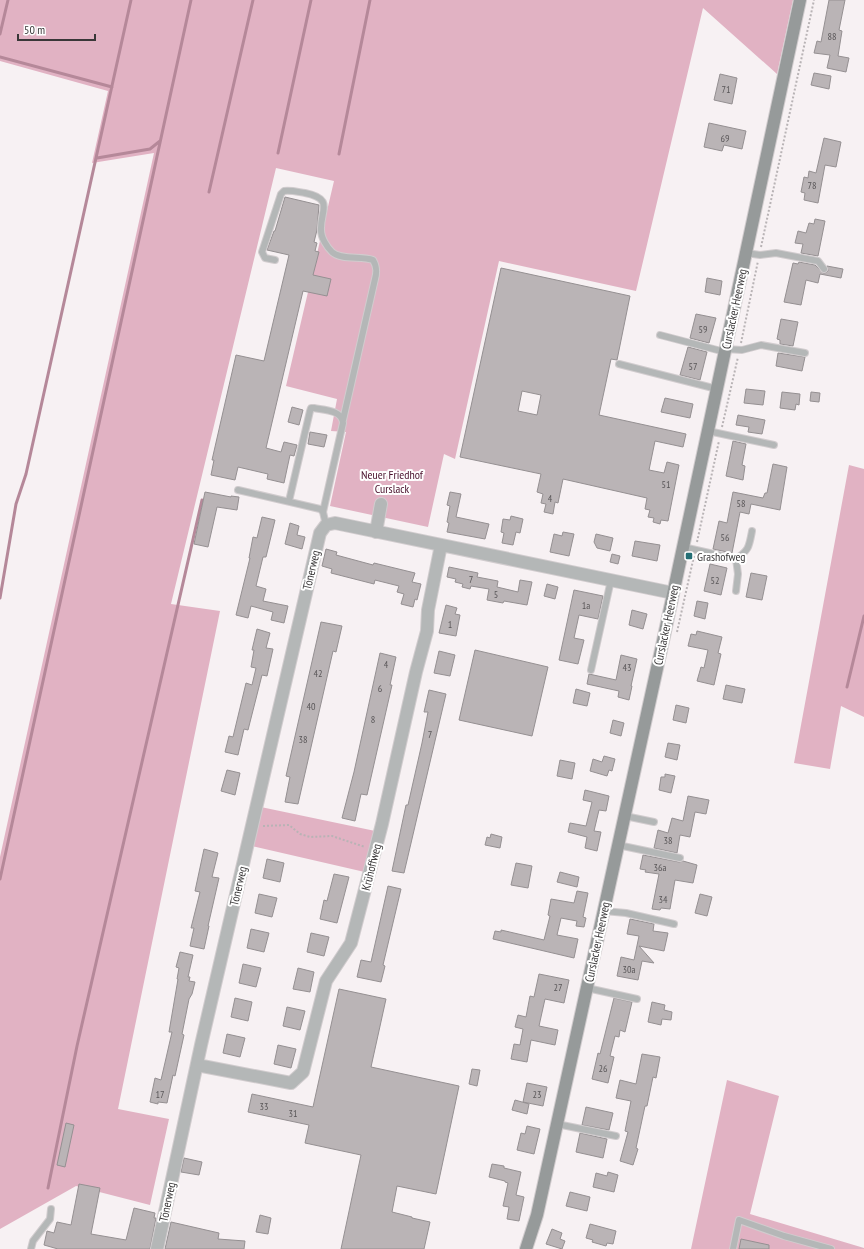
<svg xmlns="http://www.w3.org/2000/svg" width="864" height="1249" viewBox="0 0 864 1249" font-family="'PT Sans Narrow',sans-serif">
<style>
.green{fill:#e1b2c3}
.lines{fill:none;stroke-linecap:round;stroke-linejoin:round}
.stream{stroke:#b58899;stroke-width:3}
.building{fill:#bab4b6;stroke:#959092;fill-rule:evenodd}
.lane-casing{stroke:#d1ccce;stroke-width:8}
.street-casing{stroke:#d1ccce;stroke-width:14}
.secondary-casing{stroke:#d1ccce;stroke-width:14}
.path{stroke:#b8b3b5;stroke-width:2;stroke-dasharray:2 2;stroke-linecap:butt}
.lane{stroke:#b4b7b7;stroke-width:6}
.street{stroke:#b4b7b7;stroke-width:12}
.secondary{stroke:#969a9a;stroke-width:12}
.poi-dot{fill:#246f75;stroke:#fff;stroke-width:1.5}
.labels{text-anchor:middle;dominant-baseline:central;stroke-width:4;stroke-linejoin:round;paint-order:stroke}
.number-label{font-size:10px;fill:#595658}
.street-label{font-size:12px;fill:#393738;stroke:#fff}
.park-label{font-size:12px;fill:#49112c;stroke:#fff}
.poi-label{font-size:12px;fill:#393738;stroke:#fff;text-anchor:start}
</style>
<rect width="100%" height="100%" fill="#f7f1f3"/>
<path class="green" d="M0 0H793L777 74 703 8 636 291 499 261 455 459 444 454 428 527 330 506 346 432 331 431 337 399 286 386 334 181 276 168 171 604 220 611 118 1109 169 1119 150 1205 76 1186 0 1229V857L154 153 92 163 108 91 0 61Z
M849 465 864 469V717L841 706 830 769 794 763Z
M256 806 380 832 369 873 247 845Z
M727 1080 779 1096 750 1214 864 1248V1249H691Z"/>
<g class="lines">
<path class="stream" d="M0 34 8 0
M0 57 112 87
M278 153 311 0
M339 154 370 0
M97 158 150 149 160 141
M209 192 253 0
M0 598 16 504 26 474 131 0
M847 687 864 616
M0 879 191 0
M48 1188 77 1046 202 500"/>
</g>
<path class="building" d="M829 0H845L839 30 842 31 838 56 849 58 846 72 827 68 830 55 814 53 817 41 821 42Z
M814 73 831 76 829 89 811 85Z
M720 74 737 78 732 104 714 100Z
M709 123 746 131 742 149 724 145 722 151 704 147Z
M824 138 841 142 836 167 825 165 818 203 804 200 805 193 801 192 804 177 808 178 809 171 816 173Z
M285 197 319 205 317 230 314 242 317 243 315 251 319 252 313 275 331 279 327 296 303 291 266 448 281 452 284 442 297 445 294 456 290 455 284 483 267 479 268 474 238 467 235 480 211 475 214 460H212L236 355 264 361 289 255 267 250 274 231H275Z
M815 219 825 221 818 256 801 253 803 244 795 243 798 231 806 233 809 223 814 224Z
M799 262 815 265 823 273H825L828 271 827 266 843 269 841 278 820 274 818 283 806 280 801 305 784 302 793 263 798 264Z
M501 268 630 296 617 360 611 359 599 415 686 434 683 447 655 441 649 470 664 473 667 462 679 465 668 521 661 520 660 524 653 522 654 518 648 517 650 510 645 509 647 498 563 479 558 503 555 502 553 514 544 512 546 504 541 503 543 494 537 492 541 474 460 457ZM522 391 541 395 537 415 518 411Z
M707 278 722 281 720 295 705 292Z
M696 314 716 318 709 343 690 338Z
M781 319 798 322 793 346 780 344V340L777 339Z
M688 347 707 352 700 380 680 375Z
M778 353 805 357 802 371 776 366Z
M746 389 765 391 763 405 744 403Z
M782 392 800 394 799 405 796 404 795 410 780 408Z
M811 392 820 393 819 402 810 401Z
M665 398 693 404 690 418 661 412Z
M292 407 303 410 299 425 288 422Z
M738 415 765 420 762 434 748 432 749 427 736 425Z
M310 432 327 435 324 447 308 444Z
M733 441 746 444 742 465 745 466 743 480 726 476Z
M773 464 787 467 780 510 751 504 749 514 740 512 732 553 713 549 719 521 727 523 733 492 763 498 765 493H767Z
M205 492 231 497V496L239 497 237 510 217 507 208 547 194 544Z
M450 492 461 494 456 517 489 524 485 539 447 532 449 523 447 522 450 506 447 505Z
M511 516 523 519 520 533 516 532 513 545 502 543 504 533 501 532 503 519 510 520Z
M262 517 275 520 266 557H263L256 586 266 589 263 601 288 606 284 623 271 620 273 612 251 606 248 618 236 615 250 558H249L253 537 257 538Z
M290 523 299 526 297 535 305 537 302 549 285 544Z
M563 532 574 534 569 556 550 552 554 534 562 536Z
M596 534 613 538 610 551 597 548 594 542Z
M635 541 660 545 657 561 632 556Z
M326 549 337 552 336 555 373 565 374 563 415 573 412 582 421 584 417 600 415 599 413 607 401 604 404 594 397 592 399 586 375 580 374 584 331 573 332 569 322 566Z
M612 554 620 556 618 564 610 562Z
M710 564 727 568 721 595 704 591Z
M449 567 478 573 477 577 498 581 497 587 518 592 520 580 532 582 527 605 504 601 503 603 487 600 489 589 471 586 470 589 462 587 463 584 455 582 456 579 447 577Z
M751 573 767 576 762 600 746 597Z
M547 584 558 587 555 599 544 596Z
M574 590 603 596 598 619 579 615 574 638 584 640 578 664 559 660Z
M697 601 708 603 705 619 694 616Z
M446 605 457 608 455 614 460 615 456 636 439 633Z
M632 610 647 614 643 629 629 625Z
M321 622 342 626 336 652 333 651 298 804 285 802 290 777 286 776Z
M257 629 270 633 266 648 273 649 267 676 262 675 248 730 244 729 238 755 225 752 229 736 233 737 246 683 252 685 256 668 251 667 254 650H252Z
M697 631 722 637 718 653 721 654 714 685 697 681 701 667 704 668 708 650 688 646 691 634 696 635Z
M475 650 548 667 532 736 459 720Z
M439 651 455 655 450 676 434 673Z
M380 653 396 657 390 685H392L367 795 361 794 355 821 342 818 354 772Z
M621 655 637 659 631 686H632L629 700 618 697 619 691 587 684 589 674 616 680Z
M726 685 745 689 742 703 723 699Z
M576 689 590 693 587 706 573 703Z
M429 690 446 694 404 873 392 871 406 805H408L422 743 428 712H424Z
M676 705 689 708 686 723 673 720Z
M613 720 624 723 621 736 610 733Z
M668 743 680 745 677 760 665 757Z
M604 756 615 759 612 771 609 770 607 776 590 771 593 759 602 762Z
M560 760 575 763 572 779 557 776Z
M227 770 240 773 235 795 221 791Z
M665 774 675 776 671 793 659 790 661 777H665Z
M585 790 609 796 606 811 599 810 594 831 601 832 597 851 585 848 587 837 568 832 570 823 586 826 592 802 583 800Z
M688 796 709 800 706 814 695 812 690 837 680 835 677 853 654 848 658 830 668 833 672 818 683 821Z
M491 834 502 837 500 848 485 845 487 837 490 838Z
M204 849 218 853 212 877 219 878 208 926H209L204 949 190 946 194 928H191L200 892 195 891Z
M643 855 679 862 683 861 697 865 693 883 675 880 670 909 661 908 660 910 652 909 659 874 645 872 646 870 640 869Z
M267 859 284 863 280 882 263 878Z
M516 863 532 866 528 888 511 885Z
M560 872 579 877 577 887 557 882Z
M334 874 349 877 337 923 320 919 324 900 327 901Z
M388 886 401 889 383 965 385 966 381 982 357 977 361 960 371 962Z
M577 891 588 893 583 917 586 918 584 927 576 926 577 921 561 918 557 935 578 939 574 958 493 939 495 931 501 932V930L544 940 550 916 548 915 551 899 574 903Z
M259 894 277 898 272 917 255 913Z
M700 894 712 897 707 916 695 913Z
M630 919 654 924 653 931 668 933 664 951 639 946 654 963 642 961 638 980 617 976 621 957 634 960 639 936 627 934Z
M251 929 269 933 264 952 247 948Z
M311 933 329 937 324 956 307 952Z
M180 952 193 955 188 977H190L189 981 195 982 192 994 189 999 182 1034 184 1035 175 1076 173 1075 167 1103 158 1102V1104L150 1102 155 1078 161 1080 172 1032H169L178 979H177L179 968 176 967Z
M243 964 261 968 256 987 239 983Z
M298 968 314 972 310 992 293 989Z
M539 974 569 980 564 1003 545 999 539 1026 558 1030 555 1045 531 1040 527 1062 511 1059 514 1044 520 1045 523 1029 515 1027 518 1015 526 1017 530 996 534 997Z
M339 989 386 999 371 1067 459 1086 436 1194 397 1186 392 1212 412 1217V1218L430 1222 424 1249H341L361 1155 305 1143 309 1125 248 1112 252 1094 313 1107Z
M235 998 252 1002 248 1021 231 1017Z
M614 998 632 1002 625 1032 620 1030 619 1037 615 1036 610 1056 614 1057 608 1083 592 1079 598 1053 600 1054Z
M652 1002 665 1005 664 1010 672 1012 671 1020 662 1019 661 1025 648 1022Z
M287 1007 305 1011 300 1030 283 1026Z
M227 1034 245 1038 240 1057 223 1053Z
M278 1045 296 1049 291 1068 274 1064Z
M642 1054 660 1057 656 1078 653 1077 647 1106H645L636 1148 638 1149 633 1165 620 1161 628 1132 625 1131 631 1101 616 1098 620 1080 636 1084Z
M472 1069 480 1070 477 1086 469 1084Z
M527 1083 547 1087 543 1106 523 1102Z
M515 1100 529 1104 527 1114 512 1110Z
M586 1107 613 1113 609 1130 582 1125Z
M66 1123 74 1125 65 1167 57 1165Z
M527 1126 540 1129 534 1154 517 1150 521 1133 525 1134Z
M580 1133 607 1139 603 1158 576 1152Z
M184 1158 202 1162 199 1175 181 1172Z
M492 1164 504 1166V1168L521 1172 516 1195 524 1197 519 1221 507 1219 509 1207 503 1206 508 1183 505 1182V1181L489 1177Z
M608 1172 618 1175 614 1192 593 1187 596 1173 607 1176Z
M79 1184 100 1188 91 1234 126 1240 134 1208 155 1213 154 1218H156L150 1249H58L44 1245 47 1231 54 1233 57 1222 71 1225Z
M570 1192 590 1197 587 1211 566 1206Z
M260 1215 271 1218 268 1234 256 1232Z
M171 1222 219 1233 218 1239 245 1241 244 1249H165Z
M590 1224 616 1231 613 1244 607 1243 606 1246 592 1242 593 1240 586 1238Z
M552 1229 562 1233 560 1239 565 1241 562 1249 546 1244Z
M741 1239 769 1245V1249H739Z"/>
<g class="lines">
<g class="lane-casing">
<path id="lane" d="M746 253 760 255 776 253 818 261 824 269
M275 260 265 258 262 252 281 194 284 191C291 190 298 192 305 193 335 199 320 211 321 230 321 238 327 247 332 252 340 260 362 256 373 260 377 267 377 272 375 279L343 420
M660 335 725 352
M726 349 742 350 761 345 805 353
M619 364 717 389
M708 431 774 445
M238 490 320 509 323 512 326 525
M289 501 310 411 311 408H314C324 410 342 410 343 423L323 512
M683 547 736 559C749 550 749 547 752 531
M736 591 738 574 736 559
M591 670 611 580
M625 816 654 822
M618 845 680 858
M604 911 626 913 674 924
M587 988 637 999
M557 1124 616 1136
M31 1249 33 1241 50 1219 51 1209
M733 1249 739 1220 784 1236 831 1249"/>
</g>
<g class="street-casing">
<path id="street" d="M376 532 381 504
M197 1065 291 1083 303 1072 326 981 351 943 382 824 416 672 427 631 428 610 441 545
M157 1249 201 1045 320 533 326 525 335 523 673 593"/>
</g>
<g class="secondary-casing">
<path id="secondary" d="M526 1249 537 1215 557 1124 663 641 800 0"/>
</g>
<path class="path" d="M761 247 814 0
M741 343 758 261
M722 427 738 357
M697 542 719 441
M677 632 694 556
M263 826 289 825 300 834 310 837 332 836 365 847"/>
<use href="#lane" class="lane"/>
<use href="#street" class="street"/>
<use href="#secondary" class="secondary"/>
</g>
<rect class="poi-dot" x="685" y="552" width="8" height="8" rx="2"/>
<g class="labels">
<g class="number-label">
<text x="832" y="36">88</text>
<text x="726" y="89">71</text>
<text x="725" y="138">69</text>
<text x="812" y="185">78</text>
<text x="703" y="329">59</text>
<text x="693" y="366">57</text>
<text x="666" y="484">51</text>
<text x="550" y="498">4</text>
<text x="741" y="503">58</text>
<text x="725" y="537">56</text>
<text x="471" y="579">7</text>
<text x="715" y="580">52</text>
<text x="496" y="594">5</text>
<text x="586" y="605">1a</text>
<text x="450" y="624">1</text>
<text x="386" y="664">4</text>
<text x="627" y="667">43</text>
<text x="318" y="673">42</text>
<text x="380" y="688">6</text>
<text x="311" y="706">40</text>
<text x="373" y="719">8</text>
<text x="430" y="734">7</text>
<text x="303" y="739">38</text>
<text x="668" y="840">38</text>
<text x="660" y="867">36a</text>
<text x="663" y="899">34</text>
<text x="629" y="969">30a</text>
<text x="558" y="987">27</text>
<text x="603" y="1068">26</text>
<text x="160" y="1094">17</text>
<text x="537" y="1094">23</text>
<text x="264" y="1106">33</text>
<text x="293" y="1113">31</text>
</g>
<g class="street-label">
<text transform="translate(734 309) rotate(-78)">Curslacker Heerweg</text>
<text transform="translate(311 570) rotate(-77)">Tönerweg</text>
<text transform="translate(666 625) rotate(-78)">Curslacker Heerweg</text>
<text transform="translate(371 867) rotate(-76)">Krühoffweg</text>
<text transform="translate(238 886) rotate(-77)">Tönerweg</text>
<text transform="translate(597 942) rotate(-78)">Curslacker Heerweg</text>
<text transform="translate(167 1202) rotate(-78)">Tönerweg</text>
</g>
<g class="park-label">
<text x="392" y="474">Neuer Friedhof<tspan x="392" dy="14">Curslack</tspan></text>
</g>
<g class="poi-label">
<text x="697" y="556">Grashofweg</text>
</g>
</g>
<path d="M18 34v6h77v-6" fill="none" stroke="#393738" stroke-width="2"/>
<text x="24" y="34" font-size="12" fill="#393738" stroke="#ffffff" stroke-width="3" paint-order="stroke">50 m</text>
</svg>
